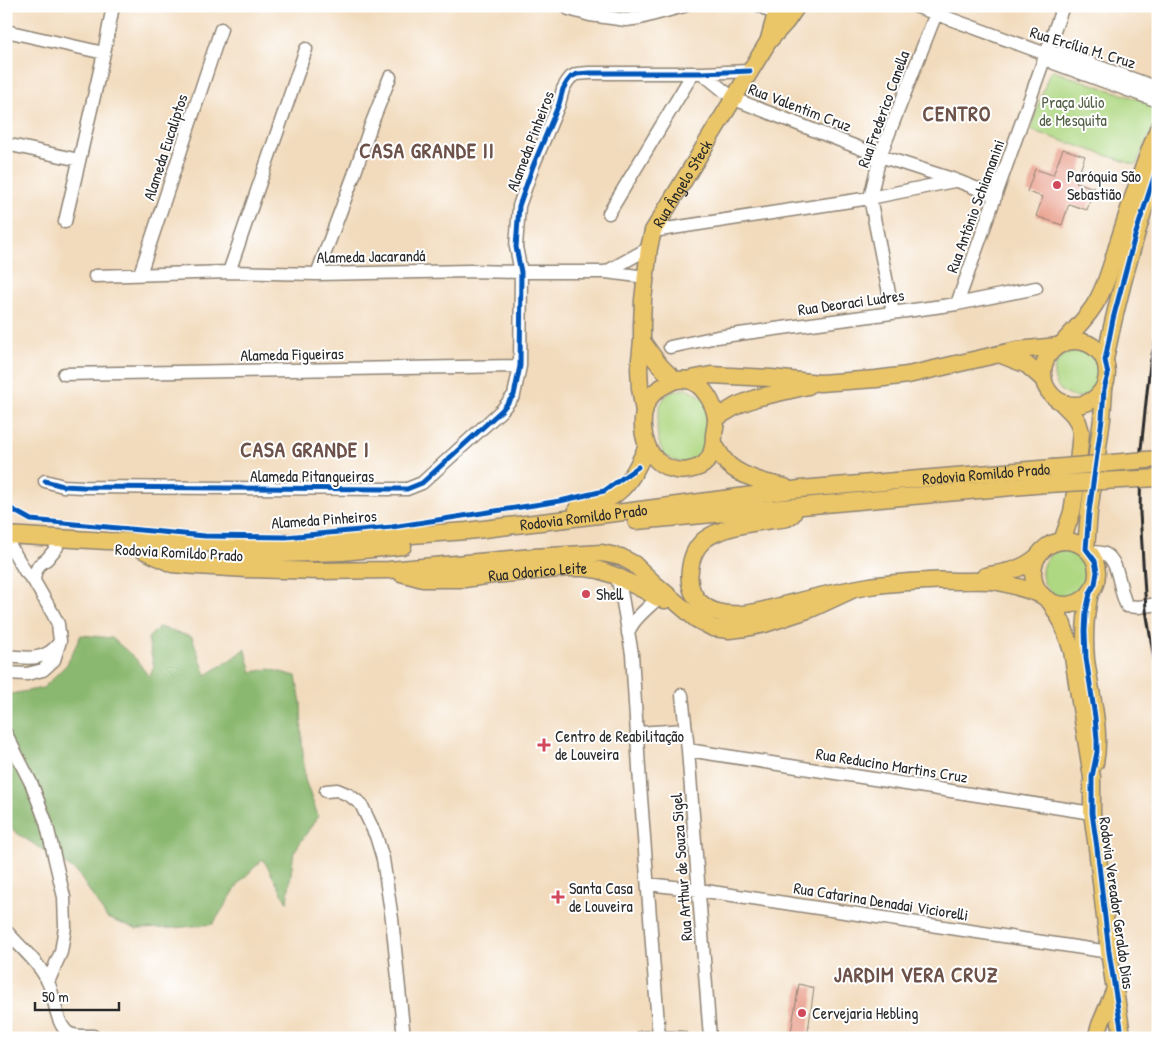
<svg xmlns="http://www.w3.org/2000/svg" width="1164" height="1044" viewBox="0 0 1164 1044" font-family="'Patrick Hand',sans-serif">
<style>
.green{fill:#afd882;stroke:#6d8256}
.forest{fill:#8bb870;stroke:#5b724e}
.building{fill:#e89985}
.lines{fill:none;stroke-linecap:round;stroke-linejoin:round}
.minor-casing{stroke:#8e8374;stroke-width:15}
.major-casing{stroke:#8e8374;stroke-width:19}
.minor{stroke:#fff;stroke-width:12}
.major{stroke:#ebc669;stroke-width:16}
.rail{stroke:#2b2b2b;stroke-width:3}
.major-bridge-casing{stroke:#8e8374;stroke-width:19;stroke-linecap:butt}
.major-bridge{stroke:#ebc669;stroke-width:16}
.cycleway-casing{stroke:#fff;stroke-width:8}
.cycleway{stroke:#0057b8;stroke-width:5}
.poi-dot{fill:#d1495b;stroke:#fff;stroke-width:2}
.labels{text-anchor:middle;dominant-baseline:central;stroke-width:4;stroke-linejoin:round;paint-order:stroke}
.street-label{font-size:16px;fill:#2b2b2b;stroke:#fff}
.park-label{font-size:16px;fill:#535f45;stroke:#fff}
.poi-label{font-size:16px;fill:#2b2b2b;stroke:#fff;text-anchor:start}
.district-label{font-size:21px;font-weight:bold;letter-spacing:1px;fill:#6d524a;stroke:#fff}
</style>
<rect width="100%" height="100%" fill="#fff"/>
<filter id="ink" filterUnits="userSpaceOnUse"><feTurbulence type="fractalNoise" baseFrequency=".02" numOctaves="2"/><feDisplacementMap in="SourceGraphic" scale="10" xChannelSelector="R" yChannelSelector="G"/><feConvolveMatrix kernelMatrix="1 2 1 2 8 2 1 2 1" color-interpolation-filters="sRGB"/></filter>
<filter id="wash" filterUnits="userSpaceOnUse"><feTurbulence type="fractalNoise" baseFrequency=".0096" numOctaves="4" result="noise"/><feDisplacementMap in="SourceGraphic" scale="20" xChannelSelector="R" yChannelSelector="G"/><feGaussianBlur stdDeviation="1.12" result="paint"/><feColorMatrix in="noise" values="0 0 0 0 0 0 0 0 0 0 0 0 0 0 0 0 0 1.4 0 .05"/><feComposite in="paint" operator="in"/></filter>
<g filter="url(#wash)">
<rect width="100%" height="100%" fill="#f2dbbd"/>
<path class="green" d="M1053 71 1158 106V116L1136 165 1030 130 1049 74Z
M1054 374a23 23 0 1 1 46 0a23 23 0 1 1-46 0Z
M686 389C693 391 701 395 705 401 707 404 711 432 710 435 710 438 709 440 708 443 706 447 705 453 701 456 691 466 671 464 663 452 655 440 655 409 665 397 671 391 678 390 686 389Z
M1042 573a24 24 0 1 1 48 0a24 24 0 1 1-48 0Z"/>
<path class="forest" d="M159 627 192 637 206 675 227 662 245 649 252 672 269 669 296 676 301 703 302 741 305 780 318 816 294 852 287 902 263 859 240 882 213 924 173 928 136 929 107 918 77 872 15 832 6 821V695L43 688 67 664 81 635 112 638 136 659 149 677 154 667 148 638Z"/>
<g id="blocks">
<path class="building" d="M1063 149 1085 156 1076 182 1094 188 1087 210 1069 204 1062 225 1036 216 1043 197 1027 192 1035 169 1053 175Z
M799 984 814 988 807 1038H790Z"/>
</g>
</g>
<g filter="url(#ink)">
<use href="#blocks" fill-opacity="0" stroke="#8e8374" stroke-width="1"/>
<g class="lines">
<g class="minor-casing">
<path id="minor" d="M566 6 569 9 590 15 626 20 640 18 684 6
M761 6 782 19
M915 6 1046 54 1060 53 1158 88
M6 31 104 53
M1046 54 1054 63 1158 101
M702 73 734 99 880 156 955 180 996 196
M6 144 79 160
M609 213 693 73
M65 222 104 53 113 6
M653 231 870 198 954 181
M229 272 306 49
M606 272 649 248
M140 274 221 29
M317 274 354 175 371 125 390 77
M95 276 229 272 317 274 471 271 521 272H606L646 277
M957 304 1063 6
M893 313 870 198 880 156 939 6
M670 347 717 337 957 304 1036 288
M64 374 520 366
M45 481 63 486 83 487 387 489H407L422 483 502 410 514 395 520 366 521 272 516 247 519 206 533 166 559 104 563 89 567 82 571 77 577 74 589 73H702L750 71
M1089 552C1094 552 1100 552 1105 554 1120 561 1119 593 1127 606L1138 607 1158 604
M616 576 621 591 632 654 640 784 659 1037
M34 581 35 573 39 565 47 559 57 547
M628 633C633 619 647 609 658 598
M6 656C26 658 45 662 59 643
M6 673 27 674 43 670 54 660 60 641 58 624 53 614 34 581 25 571 8 542
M682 695 688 750 710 1038
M637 733 686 730
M6 734 32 785 46 822 64 897 65 927 61 952 48 982
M688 750 1092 813
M326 791 337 790 349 795 361 804 376 836 383 859 392 919 404 1038
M648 884 699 890 1109 952
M6 931C20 947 39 962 48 982 55 996 55 1021 67 1032 73 1037 85 1036 93 1036
M641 1038 651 1037 682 1038"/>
</g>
<g class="major-casing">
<g id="major">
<path d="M769 39 778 6"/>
<circle cx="1075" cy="373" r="32"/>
<path d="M642 341C652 355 661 370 676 380"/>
<path d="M1063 343C1075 328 1089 317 1098 299 1109 279 1114 255 1121 234 1132 199 1144 164 1158 129"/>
<path d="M999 354 1027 365 1043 379"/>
<path d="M1105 360C1118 293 1137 229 1158 165"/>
<path d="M676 380C680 380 684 379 688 380 703 384 714 403 716 418 716 423 715 429 714 434 714 444 713 455 706 462 702 467 694 469 689 470 679 472 668 469 660 463 640 448 636 408 656 391 662 386 669 383 676 380Z"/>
<path d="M686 380 711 375 771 378 820 383 876 379 908 375 1017 350 1058 346"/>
<path id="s1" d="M644 412 640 388 639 368 642 341V325L643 300 649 248 653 231 768 42 786 22 797 6"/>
<path d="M716 418 738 405 756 398 808 386"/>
<path d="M714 444C718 451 723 460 730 466 745 478 767 483 785 487"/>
<path d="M577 509C619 502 631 483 647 446"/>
<path d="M793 514 787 518C763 522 722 525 704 540 695 548 691 559 690 570 688 583 692 596 702 604 727 626 772 607 800 601 823 595 847 590 870 586 889 583 908 582 927 581 938 580 949 581 961 581 973 581 986 580 998 582 1013 585 1028 590 1042 595"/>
<path d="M636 521 1047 484"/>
<path id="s2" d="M6 535 107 541 245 544 342 540 467 531 624 512 800 489 1052 468"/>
<path d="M1062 541 1072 512 1075 493 1081 432 1078 422 1073 414 1062 403"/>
<circle cx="1065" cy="573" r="32"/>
<path d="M141 549 172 564 196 566 247 569 319 571 389 570 533 557 602 553 621 557 634 564 656 585 696 619 713 628 729 630 746 628 765 624 811 609 852 590"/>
<path d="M1086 549 1089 512 1102 419 1104 389"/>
<path d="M233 554 247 555 342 552 403 546"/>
<path id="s3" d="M401 573 423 579H464L493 575 568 568H585L599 570 616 576 644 590 658 598 665 600"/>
<path d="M985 576C1005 572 1020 571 1037 557"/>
<path d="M1090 593C1085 615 1084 637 1086 659 1090 693 1102 729 1095 763"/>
<path d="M1049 600 1062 622 1072 651 1092 777V813L1097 848 1109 952 1121 1028V1038"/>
<path d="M1096 1038 1100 1025 1115 989"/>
</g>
</g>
<use href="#minor" class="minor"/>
<use href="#major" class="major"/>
<path class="rail" d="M1158 329 1150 364 1141 449 1140 513 1146 610 1158 684"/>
<g class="major-bridge-casing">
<path id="major-bridge" d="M1052 468 1158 459
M1047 484 1158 478"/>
</g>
<use href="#major-bridge" class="major-bridge"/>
<g class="cycleway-casing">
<path id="cycleway" d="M45 481 63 486 83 487 387 489H407L422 483 502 410 514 395 520 366 521 272 516 247 519 206 533 166 559 104 563 89 567 82 571 77 577 74 589 73H702L750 71
M6 506 31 520 205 536 286 537 392 527 560 501 604 491 638 467
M1121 1038V1028L1109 952 1097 848 1092 813V777L1097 752V740L1095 717 1086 658 1085 631 1086 612 1090 593 1095 584 1097 572 1095 561 1086 549 1089 512 1102 419 1104 389 1108 375 1105 360 1113 319 1135 236 1158 165"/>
</g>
<use href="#cycleway" class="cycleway"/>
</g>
</g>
<g class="poi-dot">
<circle cx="1057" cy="185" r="5"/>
<circle cx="586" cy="594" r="5"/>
<path d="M541.5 737.5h5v5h5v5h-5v5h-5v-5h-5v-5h5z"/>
<path d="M555.5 889.5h5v5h5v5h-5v5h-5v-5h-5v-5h5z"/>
<circle cx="802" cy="1013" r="5"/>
</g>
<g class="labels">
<g class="street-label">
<text transform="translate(1083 47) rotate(17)">Rua Ercília M. Cruz</text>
<text transform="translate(800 107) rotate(21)">Rua Valentim Cruz</text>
<text transform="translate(883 109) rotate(-70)">Rua Frederico Canella</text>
<text transform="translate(530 141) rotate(-69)">Alameda Pinheiros</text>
<text transform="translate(165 147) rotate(-72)">Alameda Eucaliptos</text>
<text stroke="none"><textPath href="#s1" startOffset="238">Rua Ângelo Steck</textPath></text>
<text transform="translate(975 206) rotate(-70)">Rua Antônio Schiamanini</text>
<text transform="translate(371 256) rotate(-1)">Alameda Jacarandá</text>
<text transform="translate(851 302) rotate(-8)">Rua Deoraci Ludres</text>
<text transform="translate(292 354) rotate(-1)">Alameda Figueiras</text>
<text stroke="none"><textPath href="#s2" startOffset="984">Rodovia Romildo Prado</textPath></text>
<text x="312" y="476">Alameda Pitangueiras</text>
<text stroke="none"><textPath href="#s2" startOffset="579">Rodovia Romildo Prado</textPath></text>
<text transform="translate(324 519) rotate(-4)">Alameda Pinheiros</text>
<text transform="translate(179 552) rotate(3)">Rodovia Romildo Prado</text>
<text stroke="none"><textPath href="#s3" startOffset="138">Rua Odorico Leite</textPath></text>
<text transform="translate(892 765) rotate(9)">Rua Reducino Martins Cruz</text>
<text transform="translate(681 867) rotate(-94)">Rua Arthur de Souza Sigel</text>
<text transform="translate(881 901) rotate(9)">Rua Catarina Denadai Viciorelli</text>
<text transform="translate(1117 903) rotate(82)">Rodovia Vereador Geraldo Dias</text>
</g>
<g class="park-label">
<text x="1073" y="102">Praça Júlio<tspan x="1073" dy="18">de Mesquita</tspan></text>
</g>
<g class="poi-label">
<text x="1067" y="176">Paróquia São<tspan x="1067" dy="18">Sebastião</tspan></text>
<text x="596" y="594">Shell</text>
<text x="555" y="736">Centro de Reabilitação<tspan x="555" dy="18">de Louveira</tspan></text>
<text x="569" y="888">Santa Casa<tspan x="569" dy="18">de Louveira</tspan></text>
<text x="812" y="1013">Cervejaria Hebling</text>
</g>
<g class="district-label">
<text x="957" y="113">CENTRO</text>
<text x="427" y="150">CASA GRANDE II</text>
<text x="305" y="449">CASA GRANDE I</text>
<text x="916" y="974">JARDIM VERA CRUZ</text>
</g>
</g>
<rect width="1164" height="1044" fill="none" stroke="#fff" stroke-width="25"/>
<path d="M35 1002v8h84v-8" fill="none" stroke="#2b2b2b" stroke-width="2.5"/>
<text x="42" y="1002" font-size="15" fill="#2b2b2b" stroke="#ffffff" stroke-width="4" paint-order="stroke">50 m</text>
</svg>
